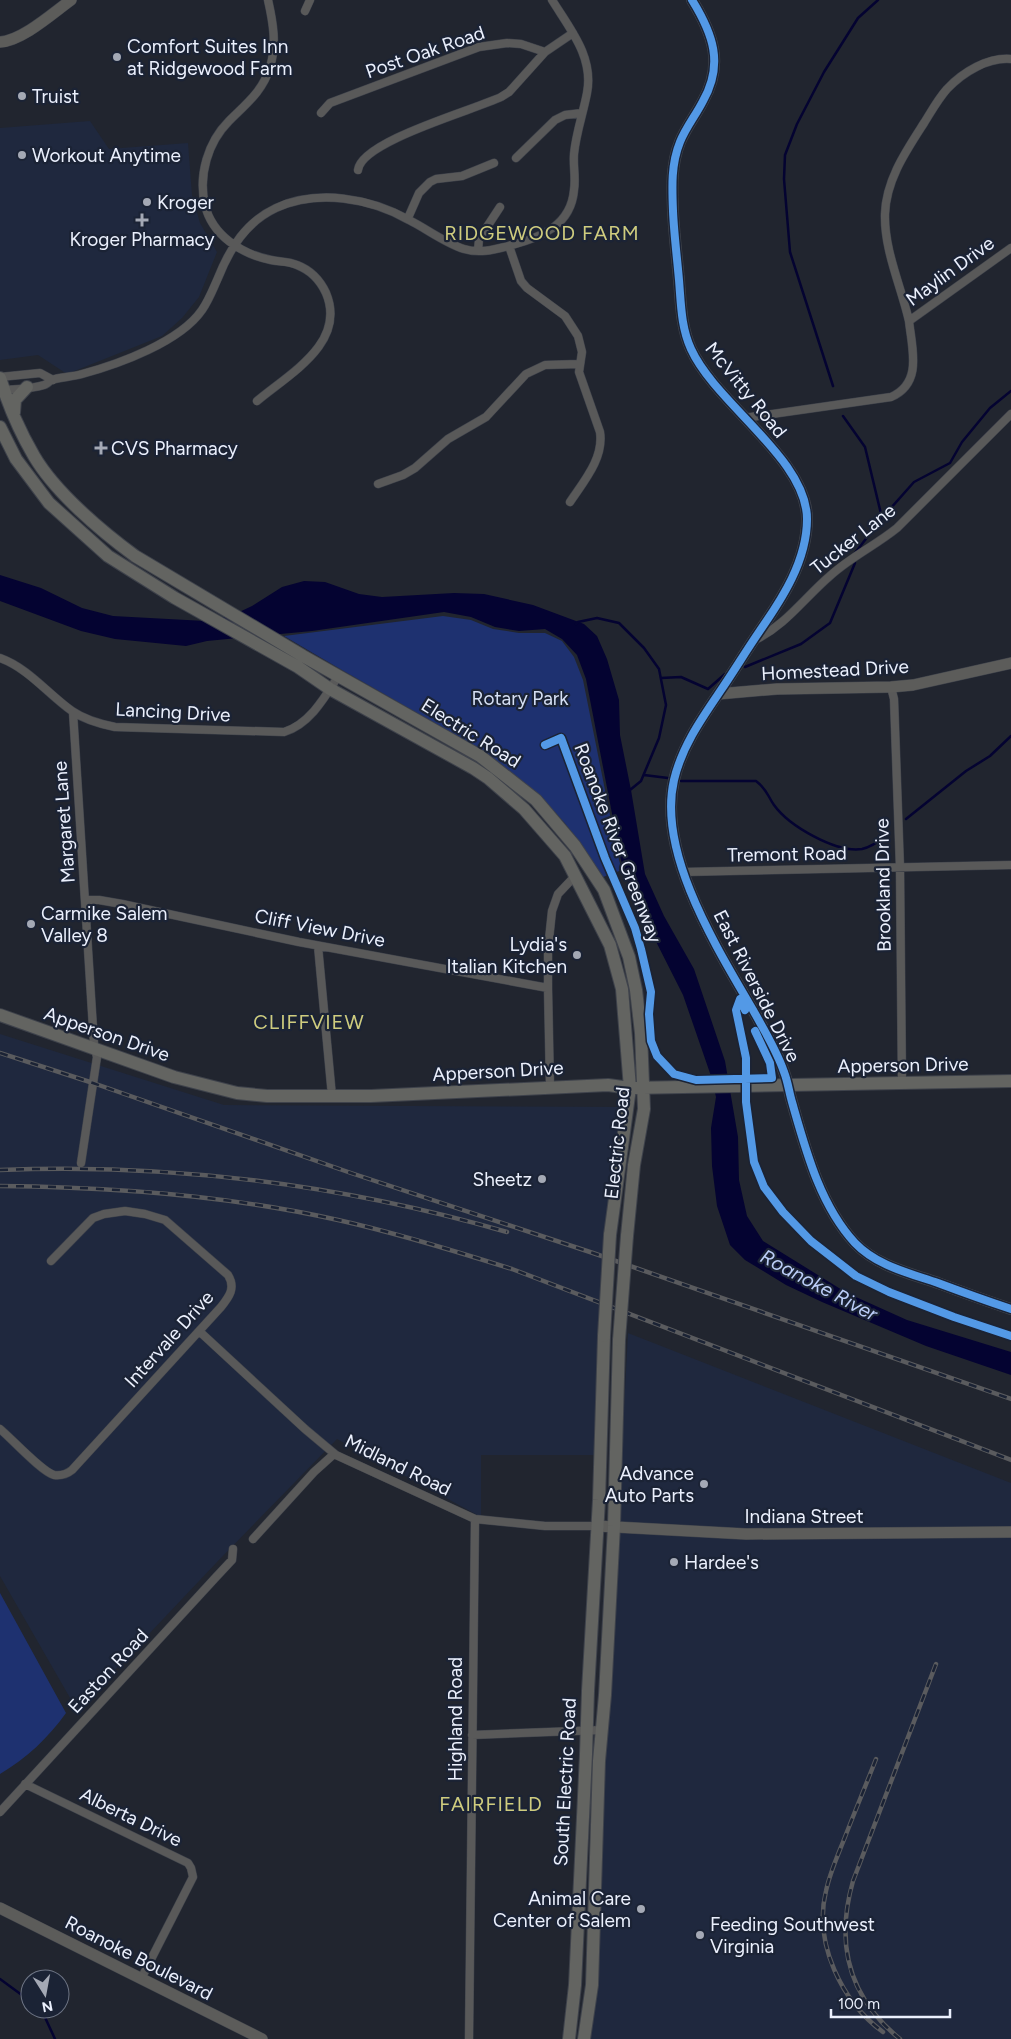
<svg xmlns="http://www.w3.org/2000/svg" width="1011" height="2039" viewBox="0 0 1011 2039" font-family="Figtree,sans-serif">
<style>
.built{fill:#1f283e}
.green{fill:#1e3170}
.water{fill:#040331}
.lines{fill:none;stroke-linecap:round;stroke-linejoin:round}
.stream{stroke:#040331;stroke-width:2.5}
.street-casing{stroke:#3e424b;stroke-width:9}
.secondary-casing{stroke:#3e424b;stroke-width:12}
.primary-casing{stroke:#3e424b;stroke-width:14}
.street{stroke:#595959;stroke-width:8}
.secondary{stroke:#5c5c5a;stroke-width:11}
.primary{stroke:#636461;stroke-width:12}
.rail-casing{stroke:#5a5b5e;stroke-width:4.5}
.rail{stroke:#1b2335;stroke-width:2.5;stroke-dasharray:8;stroke-linecap:butt}
.primary-bridge-casing{stroke:#3e424b;stroke-width:14;stroke-linecap:butt}
.primary-bridge{stroke:#636461;stroke-width:12}
.cycleway-casing{stroke:#1b2335;stroke-width:11}
.cycleway{stroke:#5399e6;stroke-width:8}
.poi-dot{fill:#a4a9b5;stroke:#1b2335;stroke-width:2}
.labels{text-anchor:middle;dominant-baseline:central;stroke-width:4.5;stroke-linejoin:round;paint-order:stroke}
.poi-label{font-size:19px;fill:#ebf0fd;stroke:#1b2335;text-anchor:start}
.street-label{font-size:19px;fill:#ebf0fd;stroke:#1b2335}
.park-label{font-size:19px;fill:#d5dff4;stroke:#1b2335}
.neighbourhood-label{font-size:20px;letter-spacing:1px;fill:#cfcc7e;stroke:#1b2335}
.water-label{font-size:20px;font-style:italic;fill:#bccef8;stroke:#1b2335}
</style>
<rect width="100%" height="100%" fill="#21252f"/>
<path class="built" d="M90 121 109 149 188 143 192 195 200 223 217 252 199 297 182 318 162 336 67 374 38 355 0 360V128Z
M0 1034 224 1105 623 1107 599 1317V1455H481V1517L337 1439 217 1562 77 1710 0 1576Z
M628 1333 1011 1483V2039H587L592 2010Z"/>
<path class="green" d="M443 616 471 620 493 629 519 633H545L562 641 574 657 583 680 619 860 622 870 603 877C587 853 571 828 551 808 509 765 457 736 405 706 365 683 324 660 284 636Z
M0 1593 66 1713C48 1738 27 1758 0 1774Z"/>
<path class="water" d="M0 575 41 588 82 608 113 616 205 621 233 615 252 606 282 587 304 581 325 582 359 594 382 597 454 593 484 594 533 605 584 624 597 636 607 659 619 700 620 735 631 790 645 874 664 916 694 969 725 1061 738 1137 739 1180 747 1216 763 1241 847 1293 907 1320 1011 1352V1375L926 1346 822 1302 786 1285 745 1260 730 1245 717 1206 712 1166 711 1128 716 1097 711 1076 683 995 634 898 621 860 586 679 577 655 562 639 545 629 519 631 495 627 471 617 444 612 312 631 207 641 186 646 115 639 81 631 0 601Z"/>
<g class="lines">
<path class="stream" d="M833 386 790 252 784 179 785 155 797 124 824 72 858 18 878 0
M843 416 865 447 882 518
M855 553 882 518 914 482 950 463 962 442 990 408 1011 391
M576 624 578 622 597 618 619 623 644 648 659 669 666 705 659 738 641 781 630 790
M745 667 801 644 830 623 855 563
M661 678 681 677 708 689 725 674
M644 775 668 778
M681 781H756C767 789 767 795 774 805 789 826 836 853 862 849 872 847 881 840 889 834
M906 819 966 771 990 756 1011 736
M0 1979 30 2001
M38 2009 43 2013 55 2039"/>
<g class="street-casing">
<path id="street" d="M305 11 310 0
M1011 59C988 57 963 72 947 89 938 99 931 112 924 123 906 151 886 180 885 214 884 250 901 286 909 321L1011 248
M321 113 330 103 479 47 507 43 521 44 545 52
M516 158 555 120 565 115 582 113
M358 170C361 141 474 110 501 97L509 92 545 52 573 33
M408 218 419 193 430 182 436 179 462 176 494 163
M509 246 521 281 527 288 565 316 578 336 582 352 579 372 600 432C604 458 584 481 570 502
M478 251 479 239 500 207
M0 377 40 373 53 380
M4 390C16 389 32 389 44 385 47 384 49 382 51 380 60 377 72 377 82 374 119 364 180 342 202 310 209 300 213 289 218 278 230 248 246 222 276 208 318 189 370 198 409 220 427 229 445 243 464 249 481 254 496 249 512 245 542 237 571 225 574 190 576 178 573 166 574 154 576 133 583 114 587 93 594 57 570 29 552 0
M257 401C289 374 347 343 326 293 320 280 310 270 297 265 288 261 280 262 271 260 241 254 212 235 205 205 198 175 208 142 229 121 246 104 263 91 270 67 277 45 273 22 268 0
M744 418 891 397C923 383 912 349 909 321
M378 484 403 475 415 468 448 439 486 417 526 374 545 365 579 364
M755 640C786 625 805 597 831 575 851 557 876 545 897 528L1011 414
M0 658C28 668 48 694 72 711 85 720 100 724 115 727L284 732C310 724 325 697 339 675
M891 687 894 699 900 868 902 1084
M73 712 94 1044 97 1057 81 1163
M683 872 1011 865
M86 900H99L122 904 299 942 548 988
M318 946 332 1096
M550 1087 548 988V949L552 911 558 894 576 875
M199 1331 305 1429 336 1455 475 1519 545 1526H597
M0 1429C11 1438 42 1472 54 1475 61 1476 67 1474 72 1470L221 1307C229 1297 236 1288 228 1275L165 1220 145 1214 125 1211 104 1214 93 1218 51 1261
M253 1539 314 1472 334 1454
M472 1735 602 1730
M25 1784 188 1863 191 1868 193 1877 141 1979
M0 1812 217 1576 232 1560 233 1549
M469 2039 475 1519"/>
</g>
<g class="secondary-casing">
<path id="secondary" d="M692 0C713 34 724 64 703 101 696 115 686 127 680 142 671 164 672 187 673 211 674 234 677 257 679 280 681 304 681 327 691 349 716 404 807 459 807 519 807 561 782 599 759 632 746 651 734 671 721 690 702 718 682 746 674 780 657 853 717 948 753 1010 764 1030 777 1051 784 1072 788 1082 789 1092 792 1102 806 1151 820 1205 855 1243 877 1266 909 1273 938 1283 962 1292 987 1301 1011 1309
M0 42C22 41 53 13 71 0
M718 694 777 689 891 687 913 685 1011 663
M597 1526 746 1534 1011 1532
M0 1908 262 2039"/>
</g>
<g class="primary-casing">
<path id="primary" d="M0 378C8 404 20 432 34 456 55 492 101 531 135 556L303 656 480 756 536 800 575 846 604 890 629 957 636 990 641 1033 644 1109 634 1165 627 1236
M14 413 15 400 27 387
M0 427 16 459 49 503 108 556 175 598 298 667 330 689 473 768 488 778 524 809 565 856 610 945 622 989 630 1088 610 1235
M0 1015 174 1077 237 1093 267 1096H371L608 1085 630 1088 1011 1081
M569 2039 575 1985 586 1754 588 1691 599 1500 604 1336
M584 2039 592 1985 599 1761 605 1695 614 1526 619 1340"/>
</g>
<use href="#street" class="street"/>
<use href="#secondary" class="secondary"/>
<use href="#primary" class="primary"/>
<g class="rail-casing">
<path id="rail" d="M0 1053 93 1083 351 1173 593 1253 1011 1399
M0 1170C170 1163 343 1185 507 1232
M0 1186C113 1187 227 1195 338 1220 397 1233 455 1251 512 1269L1011 1460
M876 1759C866 1785 855 1811 845 1837 838 1855 830 1872 826 1891 813 1943 842 2002 883 2032
M900 2039C848 1997 835 1944 853 1881L936 1664"/>
</g>
<use href="#rail" class="rail"/>
<g class="primary-bridge-casing">
<path id="primary-bridge" d="M604 1336 610 1235
M619 1340 627 1236"/>
</g>
<use href="#primary-bridge" class="primary-bridge"/>
<g class="cycleway-casing">
<path id="cycleway" d="M692 0C713 34 724 64 703 101 696 115 686 127 680 142 671 164 672 187 673 211 674 234 677 257 679 280 681 304 681 327 691 349 716 404 807 459 807 519 807 561 782 599 759 632 746 651 734 671 721 690 702 718 682 746 674 780 657 853 717 948 753 1010 764 1030 777 1051 784 1072 788 1082 789 1092 792 1102 806 1151 820 1205 855 1243 877 1266 909 1273 938 1283 962 1292 987 1301 1011 1309
M545 745 561 738 605 858 635 928 641 949 651 992 649 1014 651 1041 657 1056 674 1074 696 1080 772 1078 770 1063 755 1031
M745 1010 740 999 736 1010 746 1058V1102L754 1162 764 1187 783 1212 811 1241 856 1276 889 1292 954 1317 1011 1336"/>
</g>
<use href="#cycleway" class="cycleway"/>
</g>
<g class="poi-dot">
<circle cx="117" cy="57" r="5"/>
<circle cx="22" cy="96" r="5"/>
<circle cx="22" cy="155" r="5"/>
<circle cx="147" cy="202" r="5"/>
<path d="M139.5 212.5h5v5h5v5h-5v5h-5v-5h-5v-5h5z"/>
<path d="M98.5 440.5h5v5h5v5h-5v5h-5v-5h-5v-5h5z"/>
<circle cx="31" cy="924" r="5"/>
<circle cx="577" cy="955" r="5"/>
<circle cx="542" cy="1179" r="5"/>
<circle cx="704" cy="1484" r="5"/>
<circle cx="674" cy="1562" r="5"/>
<circle cx="641" cy="1909" r="5"/>
<circle cx="700" cy="1935" r="5"/>
</g>
<g class="labels">
<g class="poi-label">
<text x="127" y="46">Comfort Suites Inn<tspan x="127" dy="22">at Ridgewood Farm</tspan></text>
<text x="32" y="96">Truist</text>
<text x="32" y="155">Workout Anytime</text>
<text x="157" y="202">Kroger</text>
<text x="142" y="239" text-anchor="middle">Kroger Pharmacy</text>
<text x="111" y="448">CVS Pharmacy</text>
<text x="41" y="913">Carmike Salem<tspan x="41" dy="22">Valley 8</tspan></text>
<text x="567" y="944" text-anchor="end">Lydia's<tspan x="567" dy="22">Italian Kitchen</tspan></text>
<text x="532" y="1179" text-anchor="end">Sheetz</text>
<text x="694" y="1473" text-anchor="end">Advance<tspan x="694" dy="22">Auto Parts</tspan></text>
<text x="684" y="1562">Hardee's</text>
<text x="631" y="1898" text-anchor="end">Animal Care<tspan x="631" dy="22">Center of Salem</tspan></text>
<text x="710" y="1924">Feeding Southwest<tspan x="710" dy="22">Virginia</tspan></text>
</g>
<g class="street-label">
<text transform="translate(425 52) rotate(-19)">Post Oak Road</text>
<text transform="translate(950 271) rotate(-36)">Maylin Drive</text>
<text transform="translate(746 390) rotate(51)">McVitty Road</text>
<text transform="translate(853 539) rotate(-38)">Tucker Lane</text>
<text transform="translate(835 670) rotate(-3)">Homestead Drive</text>
<text transform="translate(173 712) rotate(3)">Lancing Drive</text>
<text transform="translate(471 733) rotate(32)">Electric Road</text>
<text transform="translate(64 822) rotate(-94)">Margaret Lane</text>
<text transform="translate(618 843) rotate(69)">Roanoke River Greenway</text>
<text transform="translate(787 854) rotate(-1)">Tremont Road</text>
<text transform="translate(883 885) rotate(-91)">Brookland Drive</text>
<text transform="translate(320 928) rotate(11)">Cliff View Drive</text>
<text transform="translate(757 986) rotate(63)">East Riverside Drive</text>
<text transform="translate(107 1034) rotate(19)">Apperson Drive</text>
<text transform="translate(903 1065) rotate(-1)">Apperson Drive</text>
<text transform="translate(498 1071) rotate(-3)">Apperson Drive</text>
<text transform="translate(617 1143) rotate(-84)">Electric Road</text>
<text transform="translate(169 1339) rotate(-48)">Intervale Drive</text>
<text transform="translate(398 1465) rotate(26)">Midland Road</text>
<text x="804" y="1516">Indiana Street</text>
<text transform="translate(108 1671) rotate(-47)">Easton Road</text>
<text transform="translate(455 1719) rotate(-90)">Highland Road</text>
<text transform="translate(565 1782) rotate(-87)">South Electric Road</text>
<text transform="translate(131 1817) rotate(26)">Alberta Drive</text>
<text transform="translate(139 1958) rotate(27)">Roanoke Boulevard</text>
</g>
<g class="park-label">
<text x="520" y="698">Rotary Park</text>
</g>
<g class="neighbourhood-label">
<text x="542" y="233">RIDGEWOOD FARM</text>
<text x="309" y="1022">CLIFFVIEW</text>
<text x="491" y="1804">FAIRFIELD</text>
</g>
<g class="water-label">
<text transform="translate(819 1285) rotate(28)">Roanoke River</text>
</g>
</g>
<g transform="translate(45 1994) rotate(169)"><circle r="24" fill="#1b2335" stroke="#6e7585"/>
<path d="M0-4L9 19L0 12L-9 19Z" fill="#a4a9b5"/>
<text y="-8" font-size="14" font-weight="bold" text-anchor="middle" fill="#ebf0fd">N</text>
</g>
<path d="M831 2009v8h119v-8" fill="none" stroke="#ebf0fd" stroke-width="2.5"/>
<text x="838" y="2009" font-size="15" fill="#ebf0fd" stroke="#1b2335" stroke-width="4" paint-order="stroke">100 m</text>
</svg>
